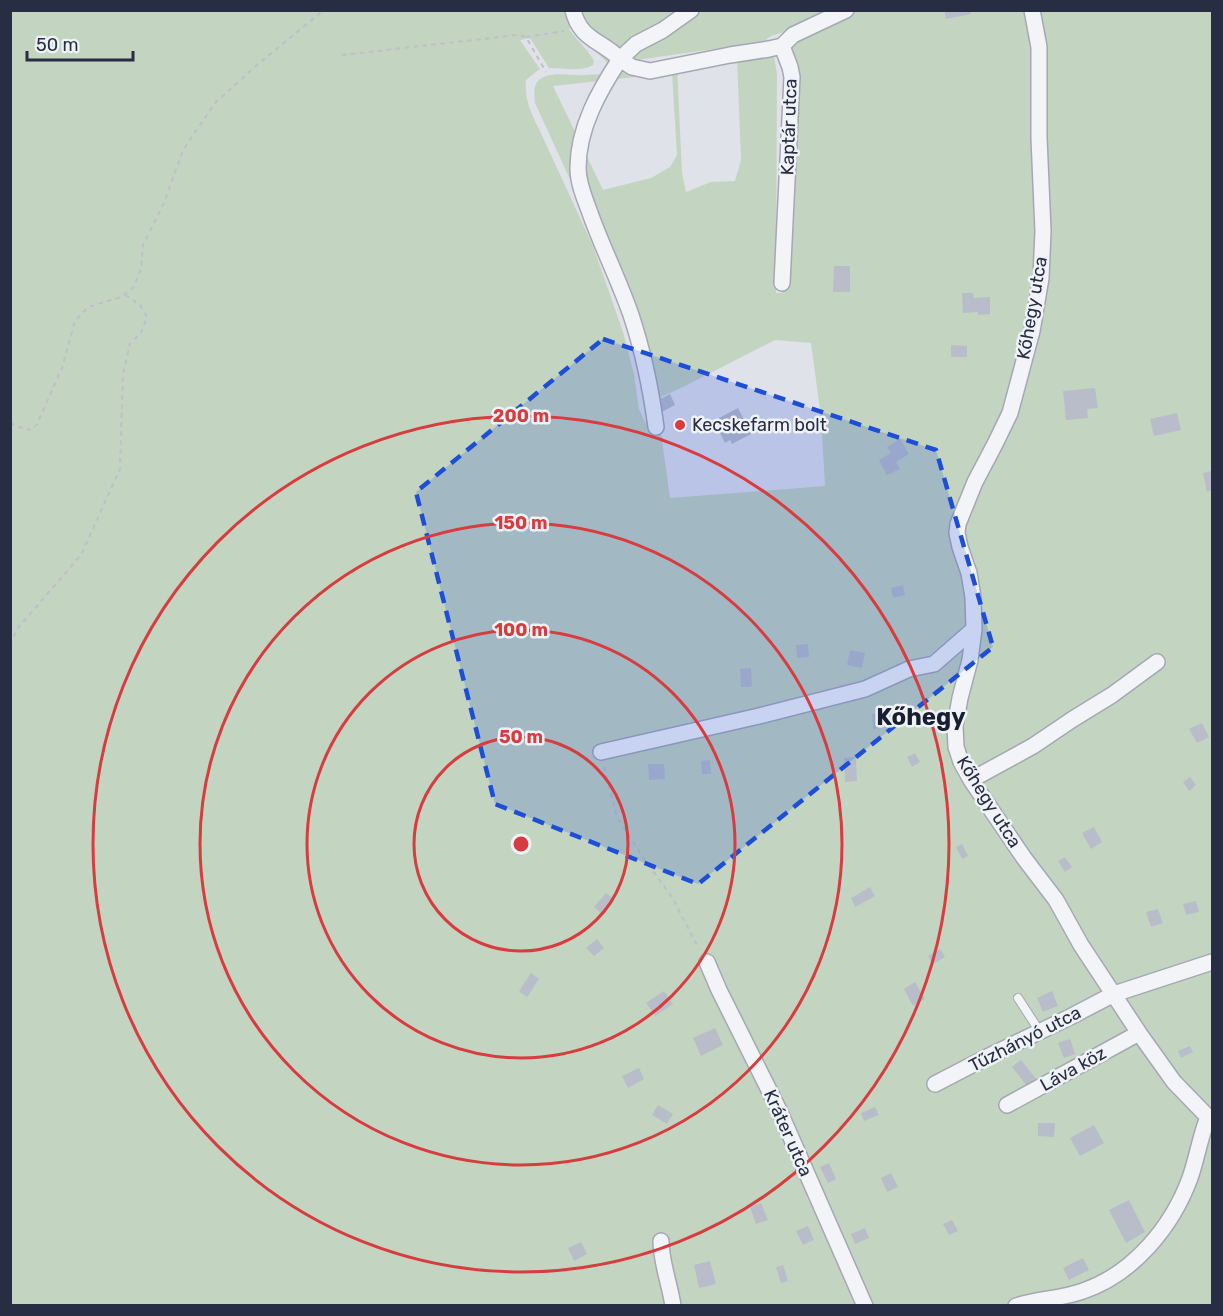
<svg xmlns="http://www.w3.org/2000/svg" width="1223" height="1316" viewBox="0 0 1223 1316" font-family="Rubik,sans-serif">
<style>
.green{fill:#c3d4c0;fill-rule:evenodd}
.building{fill:#b9bdca}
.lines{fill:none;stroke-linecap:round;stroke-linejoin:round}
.service-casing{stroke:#a5a8b4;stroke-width:10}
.minor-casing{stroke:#a5a8b4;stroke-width:18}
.path{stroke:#bec0c9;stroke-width:2;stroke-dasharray:4.5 4.5;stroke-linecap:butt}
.service{stroke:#f3f4f8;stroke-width:8}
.minor{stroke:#f3f4f8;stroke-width:15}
.marked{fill:#1d4ed8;fill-opacity:0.2;stroke:#1d4ed8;stroke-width:4.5;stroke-dasharray:12 8;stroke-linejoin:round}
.ring{fill:none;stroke:#d83c3f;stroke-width:3}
.poi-dot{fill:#d83c3f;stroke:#eff2f7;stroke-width:2}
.labels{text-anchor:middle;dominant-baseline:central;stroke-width:5;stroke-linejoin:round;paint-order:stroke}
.street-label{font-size:18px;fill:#272d42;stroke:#eff2f7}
.poi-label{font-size:18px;fill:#272d42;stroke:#eff2f7;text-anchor:start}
.district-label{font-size:24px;font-weight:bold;fill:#191f33;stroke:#eff2f7}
.centre{fill:#d83c3f;stroke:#eff2f7;stroke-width:3}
.ring-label{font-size:18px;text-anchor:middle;font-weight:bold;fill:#d83c3f;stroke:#eff2f7;stroke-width:5;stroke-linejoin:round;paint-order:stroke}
</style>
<rect width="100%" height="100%" fill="#e0e2ea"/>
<path class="green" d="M10 11H1212V1305H11ZM570 28 609 64 763 42 771 36 787 31 782 293H776L777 74 774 56 768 50 737 56 741 160 735 181 711 182 686 192 682 173 677 66C646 70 615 74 584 75 572 76 557 72 546 76 532 81 534 91 535 103L596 236 628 322 652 401 681 388 775 340 811 343 821 417 825 486 670 498 660 425 647 426 639 409 634 374 623 332 593 246 539 129C531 114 524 97 526 80L540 69 520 40 530 38 549 68C563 68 582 72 593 65L594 61C588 49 576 40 569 29ZM672 73 677 155 670 167 651 178 603 190 553 86Z"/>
<path class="building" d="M944 10H970L971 14 946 19Z
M834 266H850V292H833Z
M962 293H973L974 298 990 297V314L978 315V312L963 313Z
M951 345 967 346V357H951Z
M1095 388 1098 408 1087 409 1088 418 1066 420 1063 391Z
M670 394 675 405 658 414 653 403Z
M738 408 751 434 732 444 730 440 725 443 715 423 720 420 719 418Z
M1177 413 1181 430 1154 436 1150 419Z
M900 439 909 454 896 462 900 469 887 475 879 460 891 453 887 447Z
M1212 471V490L1207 492 1203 473Z
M903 585 905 595 893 598 891 588Z
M808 644 809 657 797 658 796 645Z
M850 650 865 653 862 668 847 665Z
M751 668 752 687H741L740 669Z
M872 714H880L881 728 873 729Z
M1202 723 1209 737 1197 743 1189 729Z
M915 753 920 762 912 767 907 757Z
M856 757 857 781 845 782 844 758Z
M710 760 711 774H702L701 761Z
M648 764H664L665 779 649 780Z
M1190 777 1196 785 1189 791 1183 782Z
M1094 827 1102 842 1091 849 1082 833Z
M962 844 968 856 962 859 956 847Z
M1065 857 1072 867 1065 872 1058 861Z
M870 887 875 896 855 907 851 898Z
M606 893 615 900 602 914 594 907Z
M1196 901 1199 912 1186 915 1183 904Z
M1158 909 1163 923 1151 927 1146 912Z
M597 939 604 948 594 956 586 948Z
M940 949 945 957 933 964 928 956Z
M531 973 539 979 527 997 519 991Z
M915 982 925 999 913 1006 904 989Z
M664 991 673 1004 655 1016 646 1003Z
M1052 991 1058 1006 1043 1012 1037 998Z
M715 1028 723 1045 701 1056 693 1038Z
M1070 1039 1075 1054 1064 1058 1058 1043Z
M1190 1046 1193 1052 1181 1058 1178 1051Z
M1021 1060 1036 1079 1027 1086 1012 1067Z
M639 1068 644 1079 628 1088 622 1076Z
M658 1105 673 1114 667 1124 652 1115Z
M875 1107 879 1115 864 1121 861 1113Z
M1038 1123H1055L1054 1137 1038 1136Z
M1094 1125 1104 1143 1080 1156 1070 1138Z
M829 1163 836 1179 828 1183 820 1167Z
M891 1173 898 1187 887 1192 881 1178Z
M1129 1200 1145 1232 1126 1243 1109 1210Z
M761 1203 768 1220 756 1224 750 1207Z
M952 1220 958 1231 949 1235 943 1224Z
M808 1226 814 1240 803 1245 796 1231Z
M865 1228 869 1238 855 1244 851 1234Z
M581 1242 587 1254 574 1261 568 1248Z
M1083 1258 1089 1270 1069 1280 1063 1268Z
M710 1261 716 1284 699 1288 694 1265Z
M783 1265 788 1281 781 1283 776 1267Z"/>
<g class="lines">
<g class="service-casing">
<path id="service" d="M1018 998 1040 1032"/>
</g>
<g class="minor-casing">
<path id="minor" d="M573 10C580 40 601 40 620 59L636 44 663 30 691 10
M1032 10 1039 47V138L1043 231 1041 278 1032 331 1010 413 995 444 975 482 958 524 957 533 960 547 969 573 973 597 974 629 970 660 960 698 955 726 956 747 961 762 971 780 1024 858 1056 900 1081 945 1139 1033 1174 1082 1208 1117
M782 46 790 67 792 77 782 283
M656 427C651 390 643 351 631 315 619 280 602 247 590 213 585 199 578 184 578 168 578 128 599 91 620 59L632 67 650 71 730 55 769 49 782 46 793 35 846 10
M601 752 759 716 865 689 909 669 934 664 974 629
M971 780 1033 746 1073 719 1112 695 1157 662
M707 962 719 990 779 1110 865 1306
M935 1084 987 1057 1070 1017 1114 994 1212 962
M1007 1105 1139 1033
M661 1241C661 1263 670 1284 673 1306
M1016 1306C1038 1299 1061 1299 1083 1291 1133 1274 1172 1227 1190 1178 1197 1158 1200 1137 1208 1117"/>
</g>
<path class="path" d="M526 37 564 31
M342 55 517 35 526 37 546 72
M10 423 22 428 32 430 37 424 62 368 75 321 88 307 121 297 133 288 141 269 143 245 164 203 183 150 215 103 257 65 324 10
M10 645 17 629 81 555 120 469 123 374 130 343 141 333 147 317 140 305 124 294
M604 767 617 817 644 859 672 897 699 949"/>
<use href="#service" class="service"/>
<use href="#minor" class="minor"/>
</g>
<path class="marked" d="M603 339 936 450 993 647 698 884 495 804 416 492Z"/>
<g class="ring">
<circle cx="521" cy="844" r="107"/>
<circle cx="521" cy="844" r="214"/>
<circle cx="521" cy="844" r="321"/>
<circle cx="521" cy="844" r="428"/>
</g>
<circle class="poi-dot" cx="680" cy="425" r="6"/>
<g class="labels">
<g class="street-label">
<text transform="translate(789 127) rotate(-88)">Kaptár utca</text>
<text transform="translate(1032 308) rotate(-80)">Kőhegy utca</text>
<text transform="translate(989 802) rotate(58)">Kőhegy utca</text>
<text transform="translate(1025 1039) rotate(-27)">Tűzhányó utca</text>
<text transform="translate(1073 1069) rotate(-29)">Láva köz</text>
<text transform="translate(788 1133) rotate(66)">Kráter utca</text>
</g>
<g class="poi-label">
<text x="692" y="425">Kecskefarm bolt</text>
</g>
<g class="district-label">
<text x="921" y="717">Kőhegy</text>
</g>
</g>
<circle cx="521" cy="844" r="9" class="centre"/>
<g class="ring-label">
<text x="521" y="422">200 m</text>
<text x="521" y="529">150 m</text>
<text x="521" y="636">100 m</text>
<text x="521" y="743">50 m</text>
</g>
<rect width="1223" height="1316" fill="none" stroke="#272d42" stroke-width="24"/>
<path d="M27 51v9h106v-9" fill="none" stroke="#272d42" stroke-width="3"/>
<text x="36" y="51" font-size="18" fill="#272d42" stroke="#eff2f7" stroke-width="4.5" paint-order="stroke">50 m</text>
</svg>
